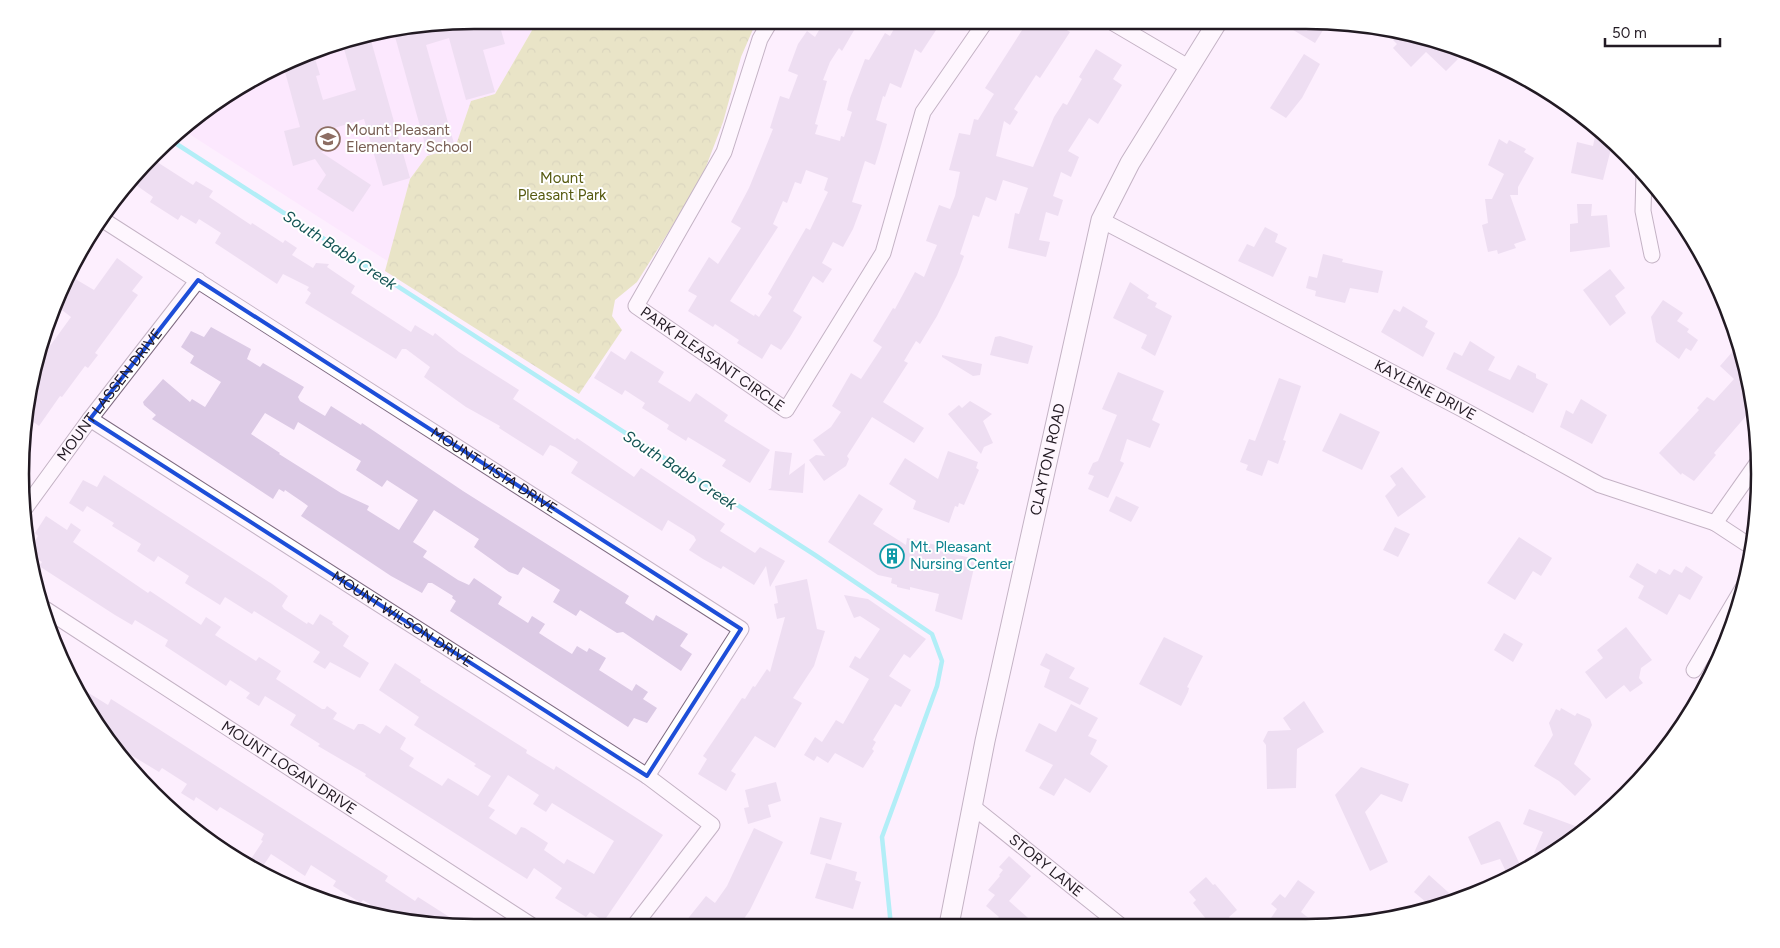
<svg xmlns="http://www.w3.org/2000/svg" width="1780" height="948" viewBox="0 0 1780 948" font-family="Figtree,sans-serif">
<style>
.built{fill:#fbdffe}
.park{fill:url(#park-crowns)}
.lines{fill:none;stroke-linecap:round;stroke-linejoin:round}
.stream{stroke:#57edef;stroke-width:4.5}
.building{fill:#dccae5;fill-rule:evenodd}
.minor-casing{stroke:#7e6a80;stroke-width:17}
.tertiary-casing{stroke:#7e6a80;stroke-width:21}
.minor{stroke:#fff;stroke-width:15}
.tertiary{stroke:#fff;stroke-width:19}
.marked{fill:none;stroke:#1d4ed8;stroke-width:4;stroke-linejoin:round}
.labels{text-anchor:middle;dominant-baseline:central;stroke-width:4;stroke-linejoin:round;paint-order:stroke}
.education-label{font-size:15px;fill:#785e54;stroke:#fff;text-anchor:start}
.park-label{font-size:15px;fill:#565a10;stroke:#fff}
.street-label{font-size:15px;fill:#221a23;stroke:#fff}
.culture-label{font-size:15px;fill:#0d838f;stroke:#fff;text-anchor:start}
.water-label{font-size:16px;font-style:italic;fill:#145455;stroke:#fff}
.rim{fill:none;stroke:#221a23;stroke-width:2.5}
</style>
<defs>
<pattern id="park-crowns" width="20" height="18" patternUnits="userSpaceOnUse" patternTransform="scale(1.25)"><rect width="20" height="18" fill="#d0d785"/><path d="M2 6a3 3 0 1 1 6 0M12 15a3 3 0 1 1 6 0" fill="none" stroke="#b2b873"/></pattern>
</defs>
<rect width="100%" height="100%" fill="#fdeffe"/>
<path class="built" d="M474 20H538L495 94 471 101 455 148 427 156 410 179 389 262 183 130 197 114 328 44Z"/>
<path class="park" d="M538 20H757L741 57 723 122 704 172 690 198 637 282 615 300 612 316 622 330 579 394 385 271 410 179 427 156 455 148 471 101 495 94Z"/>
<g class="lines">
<path class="stream" d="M172 141 815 555 932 634 942 661 937 686 882 837 891 926"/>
</g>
<path class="building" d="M474 20H498L505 44 483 50 495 92 466 100 449 38 426 45 455 147 428 155 394 33Z
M825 20H860L842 51 839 48 830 62 823 80 827 81 815 124 818 125 815 134 840 141 841 136 844 137 852 112 847 110 850 98 865 59 869 60 885 33 890 36 899 20 942 21 921 53 915 49 901 88 890 83 885 97 883 96 876 120 887 124 880 149 875 165 865 161 852 202 862 205 853 229 843 247 833 242 822 263 832 269 823 283 813 276 793 311 802 317 790 337 781 350 771 344 762 359 737 343 739 340 715 324 713 327 688 311 697 296 688 291 709 257 718 264 741 228 731 222 749 188 773 129 770 128 780 96 789 99 798 75 788 71 798 44 807 31 815 37ZM806 170 828 178 824 190 828 192 810 230 806 228 768 294 772 297 759 317 755 314 754 316 730 301 778 227 773 224 783 201 787 203 795 182 801 184Z
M1041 21H1052L1070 32 1040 78 1036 75 1014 109 1018 112 1010 125 1004 121 996 156 1033 167 1054 117 1063 103 1067 105 1082 79 1079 77 1096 49 1122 65 1113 79 1122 85 1098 124 1089 118 1068 151 1079 157 1071 177 1061 172 1053 196 1063 200 1058 216 1046 212 1039 240 1050 242 1046 257 1008 248 1015 213 1019 214 1028 188 1003 180 996 201 986 197 979 217 973 215 960 254 964 256 957 275 937 316 920 344 916 341 904 361 908 363 883 402 924 428 914 443 872 417 847 456 849 459 846 466 824 481 809 460 816 455 825 456 813 440 831 427 841 412 832 406 851 373 861 379 882 347 873 341 893 308 895 309 915 272 924 277 937 245 926 241 939 205 950 209 955 196 960 172 949 170 959 133 970 135 974 119 978 120 994 94 985 88 1026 24 1035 30Z
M1278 21H1325L1322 25 1325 27 1315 43Z
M1401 32 1424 36 1445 44 1458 59 1446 71 1426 52 1411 67 1393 48 1397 44 1393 40Z
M370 37 410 178 383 186 364 119 331 129 335 148 321 152 371 185 353 212 317 189 326 175 315 159 293 166 284 131 300 127 284 68 313 52 320 75 316 76 323 100 356 90 342 42Z
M1304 54 1320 64 1302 98 1286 118 1270 108Z
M1597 127 1613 141 1603 180 1571 173 1577 142 1593 146Z
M1499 139 1507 144 1509 140 1526 149 1524 152 1534 158 1518 187V195H1510L1526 240 1514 244 1516 248 1498 254 1497 250 1488 252 1482 225 1488 223 1485 199H1492L1504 174 1488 165Z
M154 160 193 185 196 181 213 191 209 197 251 225 252 223 283 243 285 240 297 248 292 255 313 268 316 263 329 264 327 267 355 286 351 293 411 332 415 325 433 336 435 333 459 352 519 390 513 399 575 440 577 438 634 477 641 468 725 524 720 531 755 553 760 547 785 561 770 587 766 566 754 585 723 566 721 569 703 559 689 550 696 540 694 536 668 520 662 531 571 473 578 462 555 447 550 445 543 456 499 428 500 426 466 407 424 377 430 367 406 349H402L396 359 305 303 311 293 307 290 309 287 283 274 277 284 215 243 221 233 199 219 196 224 181 215 178 220 150 202 153 197 133 183Z
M1577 204H1592L1591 216 1607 215 1610 247 1570 252V224L1578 223Z
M1265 227 1278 234 1275 242 1287 248 1273 277 1238 261 1247 244 1254 247Z
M1323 254 1343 259 1342 262 1383 271 1378 293 1350 288 1345 303 1315 296 1316 291 1306 288 1309 276 1317 278Z
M117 258 143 277 132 291 138 295 95 353 98 355 88 368 85 366 62 397 60 396 39 426 29 419 34 374 36 371 35 357 46 343 50 346 71 317 58 307 72 277 94 290Z
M1610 269 1625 288 1615 296 1626 313 1610 326 1583 290Z
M1130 282 1149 295 1147 298 1157 303 1155 307 1172 316 1155 356 1141 348 1147 335 1113 318Z
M1663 300 1683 313 1677 321 1689 329 1687 332 1698 340 1691 351 1686 348 1679 359 1656 342 1651 317Z
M1403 306 1428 321 1425 327 1435 333 1423 357 1381 332 1394 309 1400 312Z
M211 327 251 349 247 359 260 367 263 363 304 387 298 397 300 401 325 416 331 406 361 425 362 423 463 491 629 596 625 603 653 621 656 615 688 634 680 646 692 654 681 671 623 632 617 633 580 610 576 616 553 602 560 590 523 567 518 575 509 572 474 547 479 539 434 510 413 542 427 551 423 557 458 580 469 585 474 578 502 597 498 604 528 623 532 616 545 624 539 633 556 644 572 654 577 646 587 652 589 648 606 658 599 670 632 691 636 684 648 692 643 699 657 708 647 723 634 718 628 727 450 611 456 601 452 598 453 596 432 583H428L422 593 391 576 301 516 308 506 304 503 285 490 284 492 279 489 273 499 152 419 156 415 144 405 143 402 163 379 190 402 192 399 205 407 221 382 190 363 194 356 181 347 191 331 204 337ZM265 413 294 430 298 422 361 461 356 470 382 487 387 480 418 500 399 530 367 510 369 506 341 493 279 454 280 453 251 434Z
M1000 336 1033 346 1028 364 990 355 995 337Z
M1470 341 1495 357 1488 370 1510 380 1518 365 1536 374V378L1548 384 1533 413 1446 369 1454 352 1462 356Z
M1740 343 1744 356 1753 408 1714 453 1716 455 1694 481 1682 473 1681 475 1659 453 1699 410 1697 408 1707 397 1714 401 1734 379 1720 366Z
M611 351 625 360 631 351 664 372 658 382 690 402 696 393 728 415 724 421 770 450 750 483 722 466 726 460 688 437 686 441 667 429 669 425 642 408 645 403 625 390 622 395 594 378Z
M942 355 982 364 980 375 973 376 942 357Z
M1118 372 1164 391 1152 420 1160 424 1150 448 1127 439 1120 461 1124 463 1108 498 1088 489 1094 476 1088 474 1093 463 1098 461 1117 415 1102 409Z
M1279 378 1301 386 1283 440 1286 441 1278 464 1268 460 1262 476 1246 470 1248 465 1240 462 1249 439 1255 441Z
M1581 399 1607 415 1592 444 1560 427 1566 410 1573 414Z
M970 401 992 414 983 421 993 443 984 447 981 454 948 414 959 405 962 408Z
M1340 413 1380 432 1362 470 1322 451Z
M775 451 792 453 789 475 805 463 803 493 768 490 771 488Z
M948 451 978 462 976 468 979 470 964 505 959 503 958 507 955 506 949 523 913 509 916 501 889 484 905 458 938 479Z
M1402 467 1426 497 1398 517 1385 496 1396 485 1390 476Z
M104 475 272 584 288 596 282 606 284 609 307 624 308 622 313 625 320 614 333 622 332 624 349 636 343 646 369 663 360 678 330 662 325 669 313 662 320 652 254 611 252 614 225 597 220 605 185 583 189 576 158 556 154 562 137 551 141 544 112 526 114 523 87 506 83 512 69 503 83 480 97 487Z
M859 494 883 509 873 524 906 545 907 538 936 545 935 550 976 559 962 620 935 611 939 594 910 587V590L897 587V585L891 583 892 578 878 575 828 542Z
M1116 496 1139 507 1131 522 1109 511Z
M46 516 67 530 71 523 81 530 73 542 148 593 150 591 201 625 206 617 221 627 215 635 256 661 259 657 281 671 276 679 322 709H325L327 706 337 713 333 719 354 730 358 724H363L380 734 386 725 406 738 400 749 414 758 409 766 442 786 448 778 478 796 491 776 474 766 476 764 414 725 419 717 379 690 395 663 421 680 420 682 527 750 526 753 554 770 556 766 663 835 604 921 590 912 586 917 555 898 562 888 534 868 527 879 365 776 366 774 318 746 320 744 290 725 296 715 265 696 259 706 246 698 250 693 230 680 226 686 165 646 168 640 135 620 132 625 115 615 39 566 42 562 33 556 31 547 38 536 35 533ZM508 775 539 795 533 804 546 812 552 803 614 841 594 874 567 859 564 864 544 850 548 843 525 828 521 827 516 835 489 818 495 810 488 806Z
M1395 527 1410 534 1398 557 1383 550Z
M1519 537 1552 558 1541 576 1533 571 1515 600 1487 583Z
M1637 563 1656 574 1659 569 1670 575 1674 569 1682 573 1686 566 1703 577 1690 600 1679 594 1667 615 1638 598 1644 586 1629 577Z
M807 579 817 629 825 631 814 666 793 698 802 703 775 748 755 736 731 771 736 774 726 791 698 774 707 759 703 756 742 698 745 699 753 686 755 687 767 669 770 672 785 617 777 619 774 604 778 603 775 586Z
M844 595 868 599 926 639 910 658 904 654 889 676 911 690 901 707 895 704 873 740 876 742 872 749 874 751 863 768 835 753 828 763 817 756 814 761 804 755 815 737 822 742 836 720 843 724 869 679 849 667 855 656 860 659 880 629 860 616 854 618Z
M1626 627 1652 660 1641 668 1639 678 1643 683 1630 692 1624 685 1606 699 1585 672 1603 658 1597 650Z
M1504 633 1523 644 1513 662 1494 650Z
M1164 637 1203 656 1187 687 1189 688 1188 692 1181 706 1139 684Z
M1046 653 1075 668 1069 678 1089 688 1080 705 1044 687 1050 670 1040 665Z
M79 687 108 705 111 699 157 728 388 876 385 881 415 901 418 897 465 927H445L391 918 363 900 361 903 333 886 336 881 311 865 305 876 271 854 259 872 255 871 247 865 263 841 261 840 264 834 220 807 217 811 196 797 194 801 181 793 187 784 162 768 159 772 116 746Z
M1304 701 1324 732 1297 749 1296 788 1267 789 1266 745 1263 741 1268 731 1291 730 1283 718Z
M1071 704 1098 718 1088 736 1097 740 1090 754 1108 766 1090 793 1065 778 1054 796 1039 788 1053 765 1025 751 1039 723 1056 732Z
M1561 708 1575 716 1577 713 1590 719 1592 725 1574 764 1591 779 1575 796 1559 781 1534 766 1553 735 1549 723 1556 709 1560 711Z
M1361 767 1409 784 1402 802 1381 794 1365 812 1388 862 1370 871 1335 795Z
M776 782 781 801 768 805 771 817 748 824 744 808 749 807 745 790Z
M1529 809 1578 827 1573 839 1558 852 1546 858 1534 853 1543 832 1523 824Z
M820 817 842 823 831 860 810 854Z
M1497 821 1500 822 1522 869 1508 876 1500 859 1481 865 1468 837Z
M754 828 783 842 750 910 739 926H682L706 896 715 903 727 886Z
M1009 856 1031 876 1009 901 1036 925H1003L996 920 999 917 986 906 995 895 988 890 1000 876 999 875 1003 870 999 867Z
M826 863 857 872 855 880 861 882 853 909 815 898Z
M1429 875 1458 901 1433 908 1414 892Z
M1206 877 1213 885 1215 884 1237 910 1229 917 1235 925H1211L1193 903 1196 900 1189 892Z
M1298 880 1315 892 1301 912 1316 924H1267L1277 909 1271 904 1280 894 1285 898Z"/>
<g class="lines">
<g class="minor-casing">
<g id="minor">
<path id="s1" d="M771 20 760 39 724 152 636 306 786 410 883 253 923 112 986 21"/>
<path d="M1110 21 1188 67"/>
<path d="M1644 174 1643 211 1652 255"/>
<path id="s2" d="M100 218 741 629 647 776"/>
<path id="s3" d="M1101 220 1462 409 1600 485 1715 523 1753 548"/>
<path id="s4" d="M90 419 647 776 712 825 634 926"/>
<path id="s5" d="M23 511 90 419 198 280"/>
<path d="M1715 523 1758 462"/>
<path id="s6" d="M45 609 534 927"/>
<path d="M1694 670 1744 586"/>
<path id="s7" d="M972 806 1120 925"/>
</g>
</g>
<g class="tertiary-casing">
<g id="tertiary">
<path id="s8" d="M949 925 985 741 1101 220 1130 163 1218 21"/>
</g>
</g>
<use href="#minor" class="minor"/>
<use href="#tertiary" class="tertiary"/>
</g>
<path d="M0 0H1780V948H0ZM198 280 741 629 647 776 90 419Z" fill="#fdeffe" fill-opacity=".55" fill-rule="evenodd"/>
<path class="marked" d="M198 280 741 629 647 776 90 419Z"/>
<defs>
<g id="school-ring" transform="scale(1.25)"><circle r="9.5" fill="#fff" stroke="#8d6e63" stroke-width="1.5"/><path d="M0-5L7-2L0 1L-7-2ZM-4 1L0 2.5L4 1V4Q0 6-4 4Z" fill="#8d6e63"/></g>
<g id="building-ring" transform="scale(1.25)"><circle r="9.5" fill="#fff" stroke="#0f9aa8" stroke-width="1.5"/><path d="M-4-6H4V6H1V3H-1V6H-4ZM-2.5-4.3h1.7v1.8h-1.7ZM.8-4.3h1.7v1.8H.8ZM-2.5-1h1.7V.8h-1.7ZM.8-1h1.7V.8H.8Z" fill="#0f9aa8"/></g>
</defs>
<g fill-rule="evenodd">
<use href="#school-ring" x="328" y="139"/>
<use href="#building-ring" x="892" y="556"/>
</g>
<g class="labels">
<g class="education-label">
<text x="346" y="130">Mount Pleasant<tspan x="346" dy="17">Elementary School</tspan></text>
</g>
<g class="park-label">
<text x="562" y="178">Mount<tspan x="562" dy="17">Pleasant Park</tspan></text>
</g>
<g class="street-label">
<text stroke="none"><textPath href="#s1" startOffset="411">PARK PLEASANT CIRCLE</textPath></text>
<text stroke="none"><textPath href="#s3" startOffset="366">KAYLENE DRIVE</textPath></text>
<text stroke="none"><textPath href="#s5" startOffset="145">MOUNT LASSEN DRIVE</textPath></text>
<text stroke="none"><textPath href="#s8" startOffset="476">CLAYTON ROAD</textPath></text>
<text stroke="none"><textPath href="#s2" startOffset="468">MOUNT VISTA DRIVE</textPath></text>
<text stroke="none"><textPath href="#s4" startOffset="371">MOUNT WILSON DRIVE</textPath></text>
<text stroke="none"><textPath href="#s6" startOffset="291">MOUNT LOGAN DRIVE</textPath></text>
<text stroke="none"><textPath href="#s7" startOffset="95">STORY LANE</textPath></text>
</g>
<g class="culture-label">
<text x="910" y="547">Mt. Pleasant<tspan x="910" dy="17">Nursing Center</tspan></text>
</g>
<g class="water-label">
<text transform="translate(340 250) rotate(33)">South Babb Creek</text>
<text transform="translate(680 470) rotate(33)">South Babb Creek</text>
</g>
</g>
<path d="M0 0H1780V948H0ZM474 29H1306A445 445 0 0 1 1751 474V474A445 445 0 0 1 1306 919H474A445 445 0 0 1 29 474V474A445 445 0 0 1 474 29Z" fill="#fff" fill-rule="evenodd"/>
<path class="rim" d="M474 29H1306A445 445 0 0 1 1751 474V474A445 445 0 0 1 1306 919H474A445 445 0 0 1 29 474V474A445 445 0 0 1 474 29Z"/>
<path d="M1605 38v8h115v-8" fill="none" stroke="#221a23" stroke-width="2.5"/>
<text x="1612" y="38" font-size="15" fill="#221a23" stroke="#ffffff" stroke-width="4" paint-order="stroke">50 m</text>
</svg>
